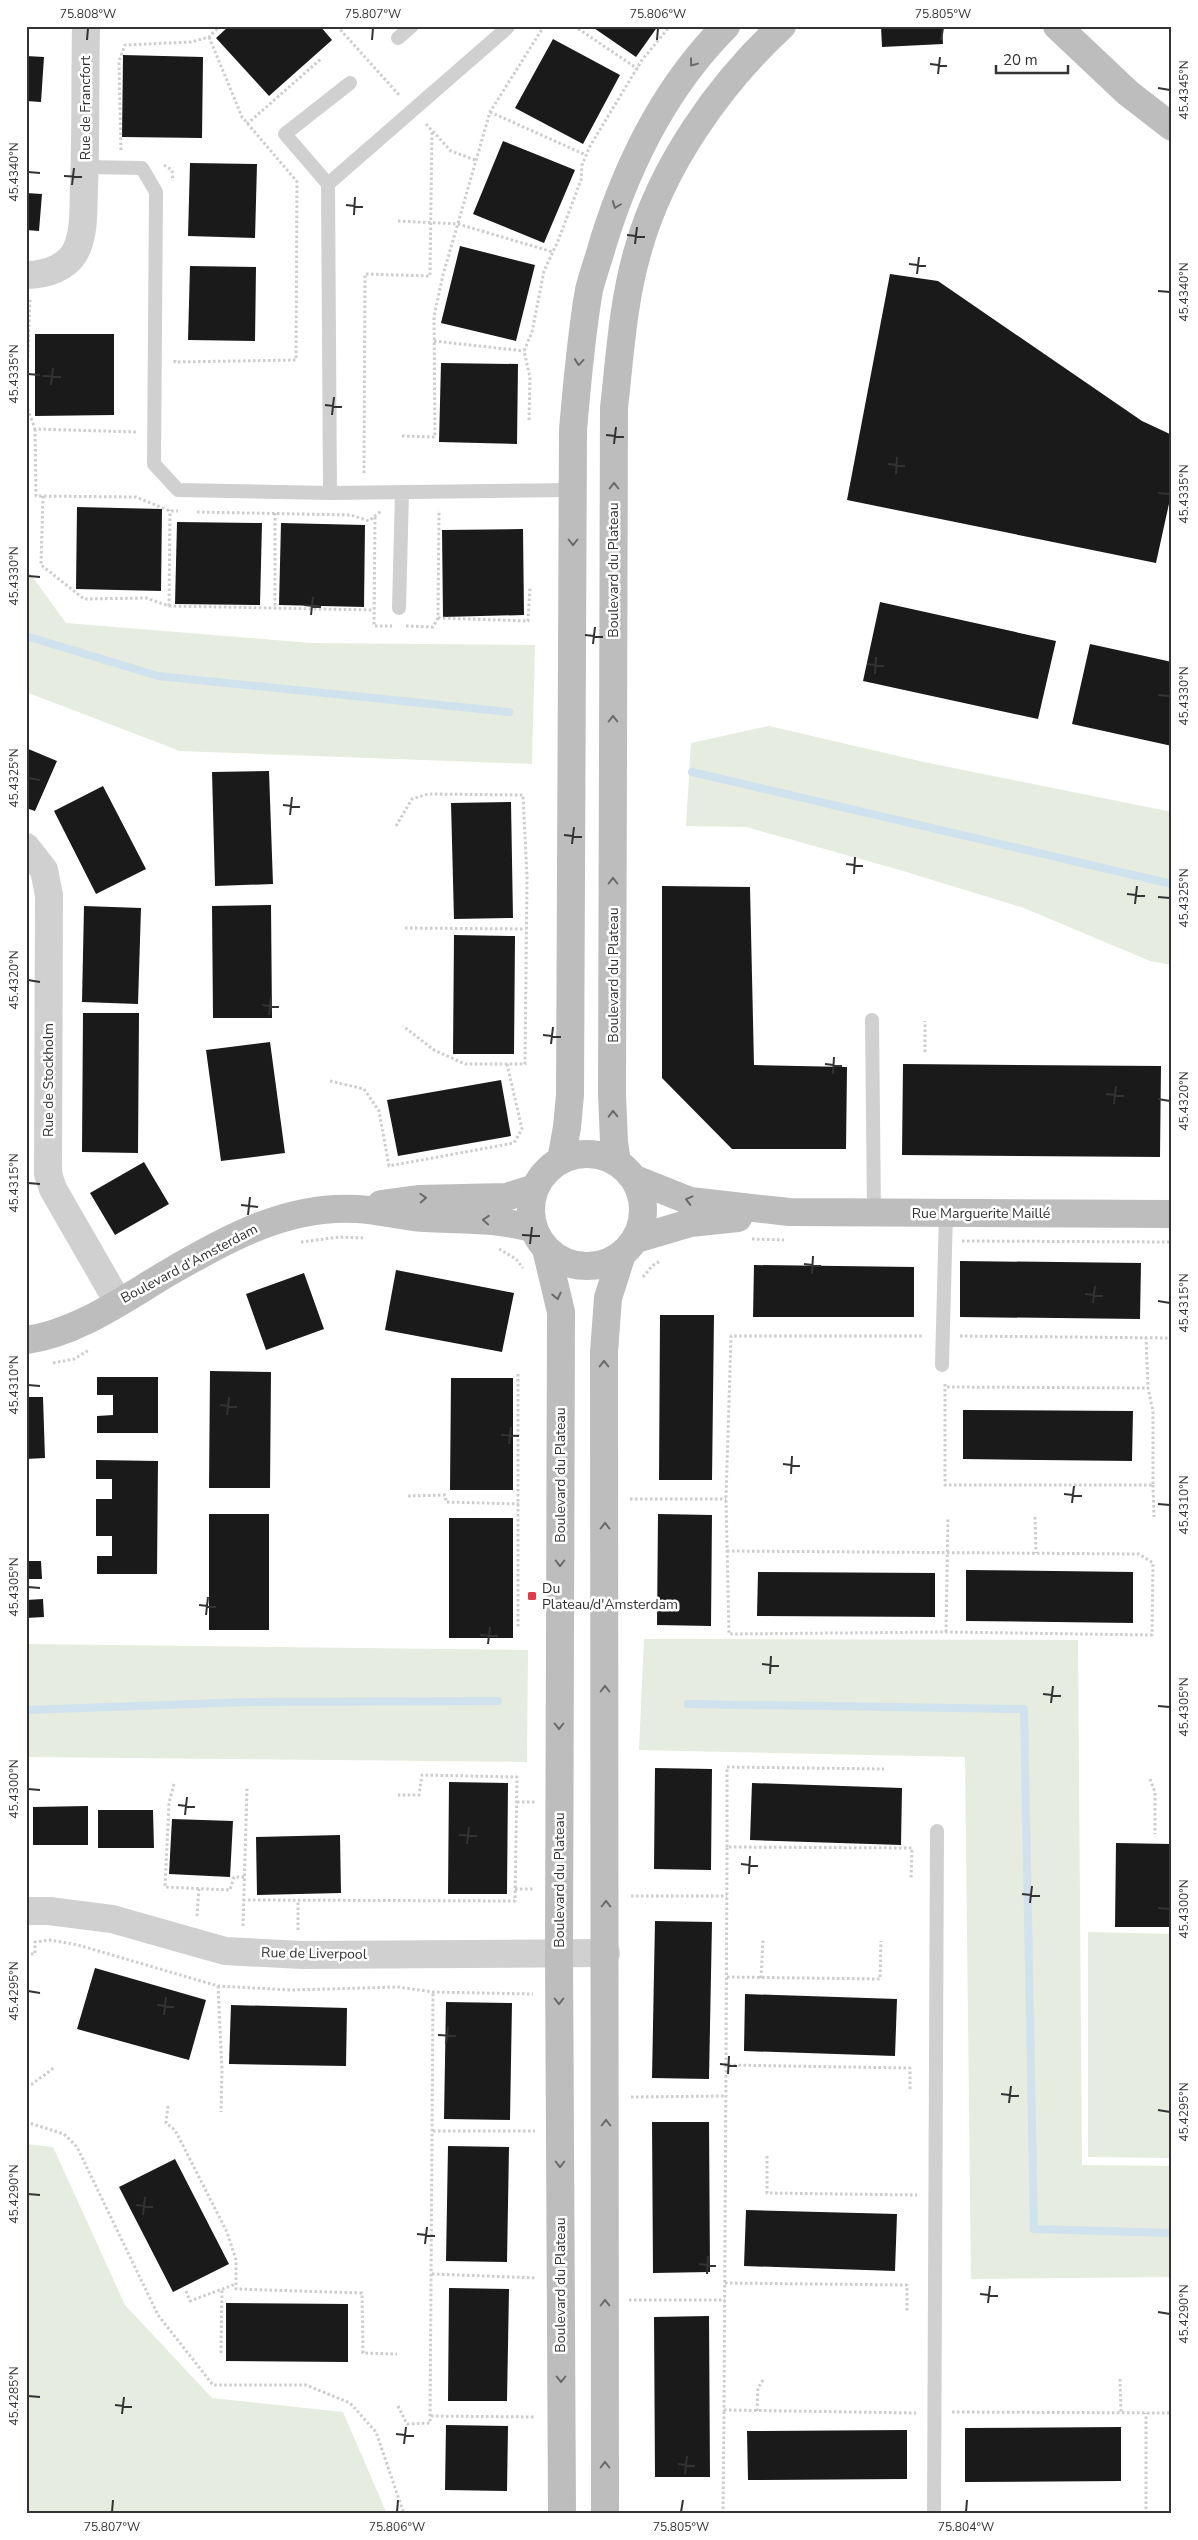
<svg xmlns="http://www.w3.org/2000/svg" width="1198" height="2540" viewBox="0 0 1198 2540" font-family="'Nunito Sans',sans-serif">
<rect width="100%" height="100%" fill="#fff"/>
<path fill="#e6ecdf" d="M 26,568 L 66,623 L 311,643 L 535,645 L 532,764 L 180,751 L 26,692 Z
M 769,726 L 924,762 L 1172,812 L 1172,965 L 1150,961 L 1024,908 L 900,870 L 746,827 L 686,826 L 691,743 Z
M 644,1639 L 1078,1640 L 1082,2165 L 1172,2166 L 1172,2277 L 971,2279 L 965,1757 L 639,1750 Z
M 26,1644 L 528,1650 L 527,1762 L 26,1757 Z
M 1088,1932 L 1172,1934 L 1172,2158 L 1088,2157 Z
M 26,2144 L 53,2147 L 125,2305 L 212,2398 L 343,2412 L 387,2514 L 26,2514 Z"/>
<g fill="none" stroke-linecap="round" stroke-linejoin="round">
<path stroke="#cfe2ee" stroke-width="8" d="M 26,636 L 158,676 L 509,712
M 692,772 L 1172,884
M 688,1704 L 1024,1709 L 1034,2229 L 1172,2233
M 26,1710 L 248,1702 L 498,1701"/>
</g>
<path fill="#1a1a1a" d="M 229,26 L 320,26 L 332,40 L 269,96 L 216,38 Z
M 591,26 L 658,26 L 636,57 Z
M 881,26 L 942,26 L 943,44 L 882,47 Z
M 553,39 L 620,75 L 583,144 L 515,108 Z
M 123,55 L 203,57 L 202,138 L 122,137 Z
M 26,56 L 44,57 L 41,102 L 26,101 Z
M 503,141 L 575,170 L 544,243 L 473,214 Z
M 190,163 L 257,164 L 255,238 L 188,236 Z
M 26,193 L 42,194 L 39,231 L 26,230 Z
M 460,246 L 535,265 L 516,341 L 441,323 Z
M 190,266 L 256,267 L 255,341 L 188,340 Z
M 890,274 L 938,281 L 1142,421 L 1172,435 L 1172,490 L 1156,563 L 847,500 Z
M 35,334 L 114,334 L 114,415 L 35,416 Z
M 441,363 L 518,364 L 517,444 L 439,442 Z
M 77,507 L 162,509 L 161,591 L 76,589 Z
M 177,522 L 262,523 L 260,605 L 175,604 Z
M 281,523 L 365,525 L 364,607 L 279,605 Z
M 523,529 L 524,615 L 443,617 L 442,530 Z
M 880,602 L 1056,641 L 1038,719 L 863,681 Z
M 1090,644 L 1172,662 L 1172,746 L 1072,724 Z
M 26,748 L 57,761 L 35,811 L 26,808 Z
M 269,771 L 273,884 L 215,886 L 212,772 Z
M 103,786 L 146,869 L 96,894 L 54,811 Z
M 511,802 L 513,918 L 454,919 L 451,803 Z
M 662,886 L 750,887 L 754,1065 L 847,1067 L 846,1149 L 732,1149 L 662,1078 Z
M 271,905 L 272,1018 L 213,1018 L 212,906 Z
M 84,906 L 141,908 L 138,1004 L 82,1002 Z
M 454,935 L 515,936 L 514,1054 L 453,1054 Z
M 83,1013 L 139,1013 L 138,1153 L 82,1152 Z
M 270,1042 L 285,1153 L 221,1161 L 206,1050 Z
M 903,1064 L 1161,1066 L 1160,1157 L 902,1155 Z
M 501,1080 L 511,1136 L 398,1156 L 387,1100 Z
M 144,1162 L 169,1204 L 115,1235 L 90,1193 Z
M 960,1261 L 1141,1263 L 1140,1319 L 960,1317 Z
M 754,1265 L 914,1267 L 914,1317 L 753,1317 Z
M 396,1270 L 514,1293 L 502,1352 L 385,1330 Z
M 304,1273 L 324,1329 L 266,1350 L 246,1294 Z
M 660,1315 L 714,1315 L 712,1480 L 659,1480 Z
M 210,1371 L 271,1372 L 270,1488 L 209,1488 Z
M 97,1377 L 158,1377 L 158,1433 L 97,1433 L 97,1416 L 113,1415 L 113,1395 L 97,1395 Z
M 451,1378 L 513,1378 L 513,1490 L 450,1490 Z
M 26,1397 L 43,1397 L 45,1458 L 26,1459 Z
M 963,1410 L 1133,1411 L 1132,1461 L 963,1459 Z
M 96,1460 L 158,1461 L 157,1574 L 97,1574 L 97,1556 L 112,1556 L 112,1536 L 96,1536 L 96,1499 L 112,1499 L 112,1479 L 96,1479 Z
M 209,1514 L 269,1514 L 269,1630 L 209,1630 Z
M 658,1514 L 712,1515 L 711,1626 L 657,1625 Z
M 449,1518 L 513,1518 L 513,1638 L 449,1638 Z
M 26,1561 L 41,1561 L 42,1579 L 26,1579 Z
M 966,1570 L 1133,1572 L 1133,1623 L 966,1621 Z
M 758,1572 L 935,1573 L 935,1617 L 757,1616 Z
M 43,1599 L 44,1617 L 26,1618 L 26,1600 Z
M 655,1768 L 712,1769 L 711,1870 L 654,1869 Z
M 449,1782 L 508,1783 L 507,1894 L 448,1894 Z
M 752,1783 L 902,1788 L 901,1845 L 750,1840 Z
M 88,1806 L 88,1845 L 33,1845 L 33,1807 Z
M 98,1810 L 153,1810 L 154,1848 L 98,1848 Z
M 172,1819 L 233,1821 L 230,1877 L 169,1874 Z
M 340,1835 L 341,1893 L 257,1895 L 256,1837 Z
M 1116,1843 L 1172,1844 L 1172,1927 L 1115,1927 Z
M 655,1921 L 712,1922 L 709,2079 L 652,2078 Z
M 95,1968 L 206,2000 L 189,2060 L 77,2029 Z
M 745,1994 L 897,1999 L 895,2056 L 744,2051 Z
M 446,2002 L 512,2003 L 510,2120 L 444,2119 Z
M 231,2005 L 347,2008 L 346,2066 L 229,2064 Z
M 652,2122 L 709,2122 L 710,2272 L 653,2273 Z
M 448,2146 L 509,2147 L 507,2262 L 446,2261 Z
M 175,2159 L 229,2264 L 173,2292 L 119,2187 Z
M 746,2210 L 897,2214 L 895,2271 L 744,2266 Z
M 449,2288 L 509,2289 L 507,2401 L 448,2401 Z
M 226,2303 L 348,2304 L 348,2362 L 226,2361 Z
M 709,2316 L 710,2477 L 655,2477 L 654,2317 Z
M 446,2425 L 508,2426 L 507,2491 L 445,2490 Z
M 1121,2427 L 1121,2481 L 965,2482 L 965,2428 Z
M 907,2430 L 907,2479 L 748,2480 L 747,2431 Z"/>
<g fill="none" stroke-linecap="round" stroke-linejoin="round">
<path stroke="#cdcdcd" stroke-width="3" stroke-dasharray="2.5 2.5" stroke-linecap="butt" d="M 337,26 L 400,96
M 574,26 L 638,69
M 209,37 L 242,117 L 299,184
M 490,112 L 586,155
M 247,124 L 322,58
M 426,124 L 451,151 L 475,160
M 121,150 L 119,61 L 125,45 L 191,42 L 209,37 L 220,26
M 164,165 L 172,170 L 173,181
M 398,221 L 458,224 L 553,252
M 434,341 L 524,351
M 175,360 L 175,362 L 296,360 L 297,184
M 26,402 L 30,300
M 26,404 L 35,429 L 137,432
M 529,420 L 530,377 L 524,351 L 532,332 L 544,271 L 558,241 L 581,180 L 582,165 L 590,146 L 642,60 L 670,26
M 35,429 L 36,496 L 136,497 L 170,511 L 178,511
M 402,436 L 435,437 L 434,316 L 443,275 L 490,112 L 544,26
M 364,473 L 365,274 L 430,276 L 432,130
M 43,496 L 41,565 L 84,599 L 146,598 L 169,606 L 373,610
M 197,512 L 351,515 L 369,521 L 381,511
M 275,513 L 275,609
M 375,517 L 374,626 L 392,626
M 169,606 L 170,510
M 438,618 L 528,621 L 530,586
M 406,626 L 433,627 L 438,618 L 439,510
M 396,826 L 412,799 L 428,794 L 523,795 L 527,877 L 525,1064 L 465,1064 L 434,1050 L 403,1026
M 405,928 L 526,929
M 925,1052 L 925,1021
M 330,1081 L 364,1089 L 379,1111 L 389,1166 L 514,1143 L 522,1129 L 507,1064
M 752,1239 L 784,1240
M 962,1241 L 1172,1242
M 301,1242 L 340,1237 L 365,1238
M 499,1249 L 516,1259 L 523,1268
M 643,1277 L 652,1266 L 660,1261
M 960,1336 L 1172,1338
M 1146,1337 L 1148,1388
M 53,1363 L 74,1359 L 89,1350
M 518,1374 L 518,1629
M 945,1384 L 945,1485 L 1153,1485 L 1153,1411 L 1148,1388 L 945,1387
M 1153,1485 L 1154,1517
M 408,1496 L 445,1495 L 446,1502 L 519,1504
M 630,1499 L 726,1499
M 1035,1517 L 1036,1553
M 727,1551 L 1139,1554 L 1153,1563 L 1152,1635 L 946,1632 L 729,1634 L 726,1499 L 731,1336 L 924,1336
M 946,1632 L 948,1517
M 1150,1779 L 1155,1792 L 1155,1834
M 174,1784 L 169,1803 L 165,1887 L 230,1890 L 234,1877 L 244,1877
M 517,1802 L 535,1802
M 727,1847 L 727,1767 L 884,1769
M 515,1889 L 535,1889
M 631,1896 L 727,1896
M 243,1900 L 515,1901 L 517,1777 L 422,1775 L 419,1795 L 398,1795
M 197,1916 L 199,1888
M 243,1926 L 247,1788
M 298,1930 L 298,1900
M 26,1954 L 35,1954 L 35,1942 L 50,1940 L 78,1945 L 218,1986 L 291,1990 L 398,1987 L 433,1992 L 533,1994
M 727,1977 L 880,1979 L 881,1941
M 761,1978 L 763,1940
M 218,1986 L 222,2070 L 221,2112
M 726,2065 L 727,1847 L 912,1848 L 911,1880
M 26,2084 L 32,2084 L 55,2067
M 910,2089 L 910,2068 L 726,2065 L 724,2410 L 916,2413
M 631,2097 L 725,2096
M 168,2106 L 166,2123 L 175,2130 L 227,2232 L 236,2260 L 236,2289 L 362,2293 L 363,2353 L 397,2354
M 26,2122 L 64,2134 L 77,2147 L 158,2315 L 213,2385 L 306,2385 L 350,2403 L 376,2432 L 404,2514
M 433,2131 L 535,2131
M 767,2156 L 767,2193 L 917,2195
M 432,2274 L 537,2278
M 725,2283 L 907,2285 L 907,2311
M 186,2291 L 190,2301 L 236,2284
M 629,2300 L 725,2300
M 221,2353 L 222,2289
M 1120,2379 L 1121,2413
M 398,2406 L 407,2424 L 430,2423 L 433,1992
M 757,2411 L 758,2388 L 763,2380
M 952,2412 L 1172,2413
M 431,2416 L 536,2417
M 723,2514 L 724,2410
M 1146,2514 L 1146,2413"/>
<path stroke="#d0d0d0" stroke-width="14" d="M 398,38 L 412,26
M 85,167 L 142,168 L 156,192 L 154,464 L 178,490 L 330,493 L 573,490
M 328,184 L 285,134 L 350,83
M 330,493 L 328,184 L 507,28 L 506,26
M 399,608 L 402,493
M 872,1020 L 874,1212
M 942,1365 L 946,1213
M 934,2514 L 937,1831"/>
<path stroke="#d0d0d0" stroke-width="28" d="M 26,275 C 45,275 69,268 77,248 C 85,229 83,207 84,187 C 86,134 85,80 86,26
M 26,847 L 44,870 L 49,895 L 48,1174 L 53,1189 L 118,1302
M 26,1911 L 49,1911 L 112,1919 L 225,1951 L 302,1955 L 606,1953"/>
<path stroke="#bdbdbd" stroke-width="28" d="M 1057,26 L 1128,93 L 1172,127
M531 1210a56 56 0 1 1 112 0a56 56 0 1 1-112 0Z
M 561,1160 L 567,1127 L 570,1095 L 573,430 C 577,383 581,336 589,290 C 593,274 599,258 603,243 C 628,162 666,86 726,26
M 617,1162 L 614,1142 L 612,1094 L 614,408 C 620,355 623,301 638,250 C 661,167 719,84 782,26
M 635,1179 L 690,1201 L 789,1212 L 1172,1214
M 381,1204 L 418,1199 L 506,1197 L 535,1188
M 636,1239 L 690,1223 L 738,1218
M 546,1249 L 561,1312 L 559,1953 L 562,2514
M 26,1340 C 79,1333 128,1296 173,1270 C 231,1237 288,1205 357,1209 C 380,1210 402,1217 424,1218 C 462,1220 498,1218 534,1229
M 605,2514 L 604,1352 L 608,1298 L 622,1254"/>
</g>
<defs><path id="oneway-chevron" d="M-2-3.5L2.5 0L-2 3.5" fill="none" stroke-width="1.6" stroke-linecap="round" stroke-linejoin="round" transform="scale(1.25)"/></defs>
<g stroke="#6a6a6a">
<use href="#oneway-chevron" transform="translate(693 63) rotate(127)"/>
<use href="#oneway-chevron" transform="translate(616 205) rotate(111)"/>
<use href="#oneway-chevron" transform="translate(579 362) rotate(95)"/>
<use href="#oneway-chevron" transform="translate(614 486) rotate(-90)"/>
<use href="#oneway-chevron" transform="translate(573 542) rotate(90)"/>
<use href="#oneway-chevron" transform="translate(613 719) rotate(-90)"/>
<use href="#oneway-chevron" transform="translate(613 881) rotate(-90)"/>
<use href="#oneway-chevron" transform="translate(613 1114) rotate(-91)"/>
<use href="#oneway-chevron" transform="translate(423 1198) rotate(-3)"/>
<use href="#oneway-chevron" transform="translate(689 1200) rotate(-165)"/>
<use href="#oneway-chevron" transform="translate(486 1220) rotate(-176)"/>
<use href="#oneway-chevron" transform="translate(557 1296) rotate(77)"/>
<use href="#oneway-chevron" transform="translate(604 1364) rotate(-90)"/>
<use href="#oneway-chevron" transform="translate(605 1526) rotate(-90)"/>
<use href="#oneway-chevron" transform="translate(560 1563) rotate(90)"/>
<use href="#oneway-chevron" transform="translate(605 1689) rotate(-90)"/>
<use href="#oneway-chevron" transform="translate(559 1726) rotate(90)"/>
<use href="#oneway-chevron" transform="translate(606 1904) rotate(-90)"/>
<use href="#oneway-chevron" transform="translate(559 2001) rotate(90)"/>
<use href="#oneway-chevron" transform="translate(606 2123) rotate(-90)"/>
<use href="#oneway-chevron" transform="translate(560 2164) rotate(90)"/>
<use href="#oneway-chevron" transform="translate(605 2303) rotate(-90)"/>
<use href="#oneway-chevron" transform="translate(561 2379) rotate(90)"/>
<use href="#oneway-chevron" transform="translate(605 2465) rotate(-90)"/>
</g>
<path fill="none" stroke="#333" stroke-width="2" d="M 87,40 L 88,28M 372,40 L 373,28M 657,40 L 658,28M 941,40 L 943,28M 930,64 L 947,66M 938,74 L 940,57M 1158,88 L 1170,90M 28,172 L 40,173M 64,176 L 82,177M 72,185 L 74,168M 346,205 L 363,207M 354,215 L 355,197M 627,235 L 645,237M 635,244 L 637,227M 909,264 L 926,266M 917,274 L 919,257M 1158,291 L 1170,292M 28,374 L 40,375M 43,376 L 61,377M 51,385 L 53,368M 325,405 L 342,407M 332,415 L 334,397M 606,435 L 624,437M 614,444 L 616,427M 888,464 L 905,466M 896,474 L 897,457M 1158,493 L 1170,494M 28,576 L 40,577M 304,605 L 321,607M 311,615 L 313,597M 585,635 L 603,637M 593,644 L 595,627M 867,664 L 884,666M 875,674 L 876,657M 1158,695 L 1170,696M 28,778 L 40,780M 283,805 L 300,807M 290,815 L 292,797M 564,835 L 582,837M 572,844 L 574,827M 846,864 L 863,866M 854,874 L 855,857M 1127,894 L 1145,896M 1158,897 L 1170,898M 1135,904 L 1137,886M 28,980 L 40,982M 262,1005 L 279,1007M 269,1015 L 271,997M 543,1035 L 561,1037M 551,1044 L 553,1027M 825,1064 L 842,1066M 833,1074 L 834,1057M 1106,1094 L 1124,1096M 1158,1099 L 1170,1101M 1114,1104 L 1116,1086M 28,1183 L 40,1184M 241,1205 L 258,1207M 248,1215 L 250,1197M 522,1235 L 540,1236M 530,1244 L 532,1227M 804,1264 L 821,1266M 812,1274 L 813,1256M 1085,1294 L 1103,1296M 1158,1301 L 1170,1303M 1093,1303 L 1095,1286M 28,1385 L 40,1386M 220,1405 L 237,1407M 227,1415 L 229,1397M 501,1435 L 519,1436M 509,1444 L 511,1427M 783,1464 L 800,1466M 791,1474 L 792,1456M 1064,1494 L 1082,1496M 1072,1503 L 1074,1486M 1158,1504 L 1170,1505M 28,1587 L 40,1588M 199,1605 L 216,1607M 206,1615 L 208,1597M 480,1635 L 498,1636M 488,1644 L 490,1627M 762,1664 L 779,1666M 770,1674 L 771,1656M 1043,1694 L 1061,1696M 1051,1703 L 1053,1686M 1158,1706 L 1170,1707M 28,1789 L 40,1790M 178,1805 L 195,1807M 185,1815 L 187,1797M 459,1835 L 477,1836M 467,1844 L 469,1827M 741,1864 L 758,1866M 749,1874 L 750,1856M 1022,1894 L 1040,1896M 1030,1903 L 1032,1886M 1158,1908 L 1170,1909M 28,1991 L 40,1993M 157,2005 L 174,2007M 164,2015 L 166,1997M 438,2035 L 456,2036M 446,2044 L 448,2027M 720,2064 L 737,2066M 728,2074 L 729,2056M 1001,2094 L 1019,2096M 1009,2103 L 1011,2086M 1158,2110 L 1170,2112M 28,2194 L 40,2195M 136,2205 L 153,2207M 143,2215 L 145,2197M 417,2234 L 435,2236M 425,2244 L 427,2227M 699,2264 L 716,2266M 707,2274 L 708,2256M 980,2294 L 998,2296M 988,2303 L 990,2286M 1158,2312 L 1170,2314M 28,2396 L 40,2397M 115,2405 L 132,2407M 122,2414 L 124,2397M 396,2434 L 414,2436M 404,2444 L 406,2427M 678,2464 L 695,2466M 685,2474 L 687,2456M 112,2512 L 113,2500M 397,2512 L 398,2500M 681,2512 L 683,2500M 966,2512 L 967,2500"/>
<rect fill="#e63946" stroke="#fff" stroke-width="2" x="527" y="1591" width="10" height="10" rx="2.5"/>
<g text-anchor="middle" stroke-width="5" stroke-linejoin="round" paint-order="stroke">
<g font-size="14" fill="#333" stroke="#fff">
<text transform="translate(85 108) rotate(-90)" y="5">Rue de Francfort</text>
<text transform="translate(613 570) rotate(-90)" y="5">Boulevard du Plateau</text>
<text transform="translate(613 975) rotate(-90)" y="5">Boulevard du Plateau</text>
<text transform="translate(48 1080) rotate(-90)" y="5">Rue de Stockholm</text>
<text x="981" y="1218">Rue Marguerite Maillé</text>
<text transform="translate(189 1263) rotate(-28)" y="5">Boulevard d'Amsterdam</text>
<text transform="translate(560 1475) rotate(-90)" y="5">Boulevard du Plateau</text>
<text transform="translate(559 1880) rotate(-90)" y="5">Boulevard du Plateau</text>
<text transform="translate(314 1953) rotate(1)" y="5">Rue de Liverpool</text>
<text transform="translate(560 2285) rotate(-90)" y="5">Boulevard du Plateau</text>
</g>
<g font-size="14" fill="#333" stroke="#fff" text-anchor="start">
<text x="542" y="1593">Du<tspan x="542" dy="16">Plateau/d'Amsterdam</tspan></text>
</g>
</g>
<rect width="1198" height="2540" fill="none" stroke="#ffffff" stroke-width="55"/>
<path d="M996 65v8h72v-8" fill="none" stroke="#333333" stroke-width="2.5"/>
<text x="1003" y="65" font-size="15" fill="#333333" stroke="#ffffff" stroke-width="4" paint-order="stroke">20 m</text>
<rect x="28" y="28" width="1142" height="2484" fill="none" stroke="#333" stroke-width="2"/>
<g font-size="12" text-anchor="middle" fill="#333">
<text x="88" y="18">75.808°W</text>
<text x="373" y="18">75.807°W</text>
<text x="658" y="18">75.806°W</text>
<text x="943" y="18">75.805°W</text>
<text transform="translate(1184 90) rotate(-90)" y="4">45.4345°N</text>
<text transform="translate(14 172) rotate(-90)" y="4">45.4340°N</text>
<text transform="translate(1184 292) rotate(-90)" y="4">45.4340°N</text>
<text transform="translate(14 374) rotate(-90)" y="4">45.4335°N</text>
<text transform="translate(1184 494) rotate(-90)" y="4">45.4335°N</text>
<text transform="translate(14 576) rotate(-90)" y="4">45.4330°N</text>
<text transform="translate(1184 696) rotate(-90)" y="4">45.4330°N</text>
<text transform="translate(14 778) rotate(-90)" y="4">45.4325°N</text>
<text transform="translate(1184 898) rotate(-90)" y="4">45.4325°N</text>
<text transform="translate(14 980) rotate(-90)" y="4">45.4320°N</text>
<text transform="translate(1184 1101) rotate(-90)" y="4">45.4320°N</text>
<text transform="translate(14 1183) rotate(-90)" y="4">45.4315°N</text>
<text transform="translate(1184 1303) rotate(-90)" y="4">45.4315°N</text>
<text transform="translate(14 1385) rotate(-90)" y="4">45.4310°N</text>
<text transform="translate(1184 1505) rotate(-90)" y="4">45.4310°N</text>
<text transform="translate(14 1587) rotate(-90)" y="4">45.4305°N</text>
<text transform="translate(1184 1707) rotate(-90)" y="4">45.4305°N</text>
<text transform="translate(14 1789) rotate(-90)" y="4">45.4300°N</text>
<text transform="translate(1184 1909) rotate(-90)" y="4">45.4300°N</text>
<text transform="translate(14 1991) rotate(-90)" y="4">45.4295°N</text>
<text transform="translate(1184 2112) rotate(-90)" y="4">45.4295°N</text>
<text transform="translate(14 2194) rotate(-90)" y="4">45.4290°N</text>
<text transform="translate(1184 2314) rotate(-90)" y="4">45.4290°N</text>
<text transform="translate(14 2396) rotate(-90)" y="4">45.4285°N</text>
<text x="112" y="2531">75.807°W</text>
<text x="397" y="2531">75.806°W</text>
<text x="681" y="2531">75.805°W</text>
<text x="966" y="2531">75.804°W</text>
</g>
</svg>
